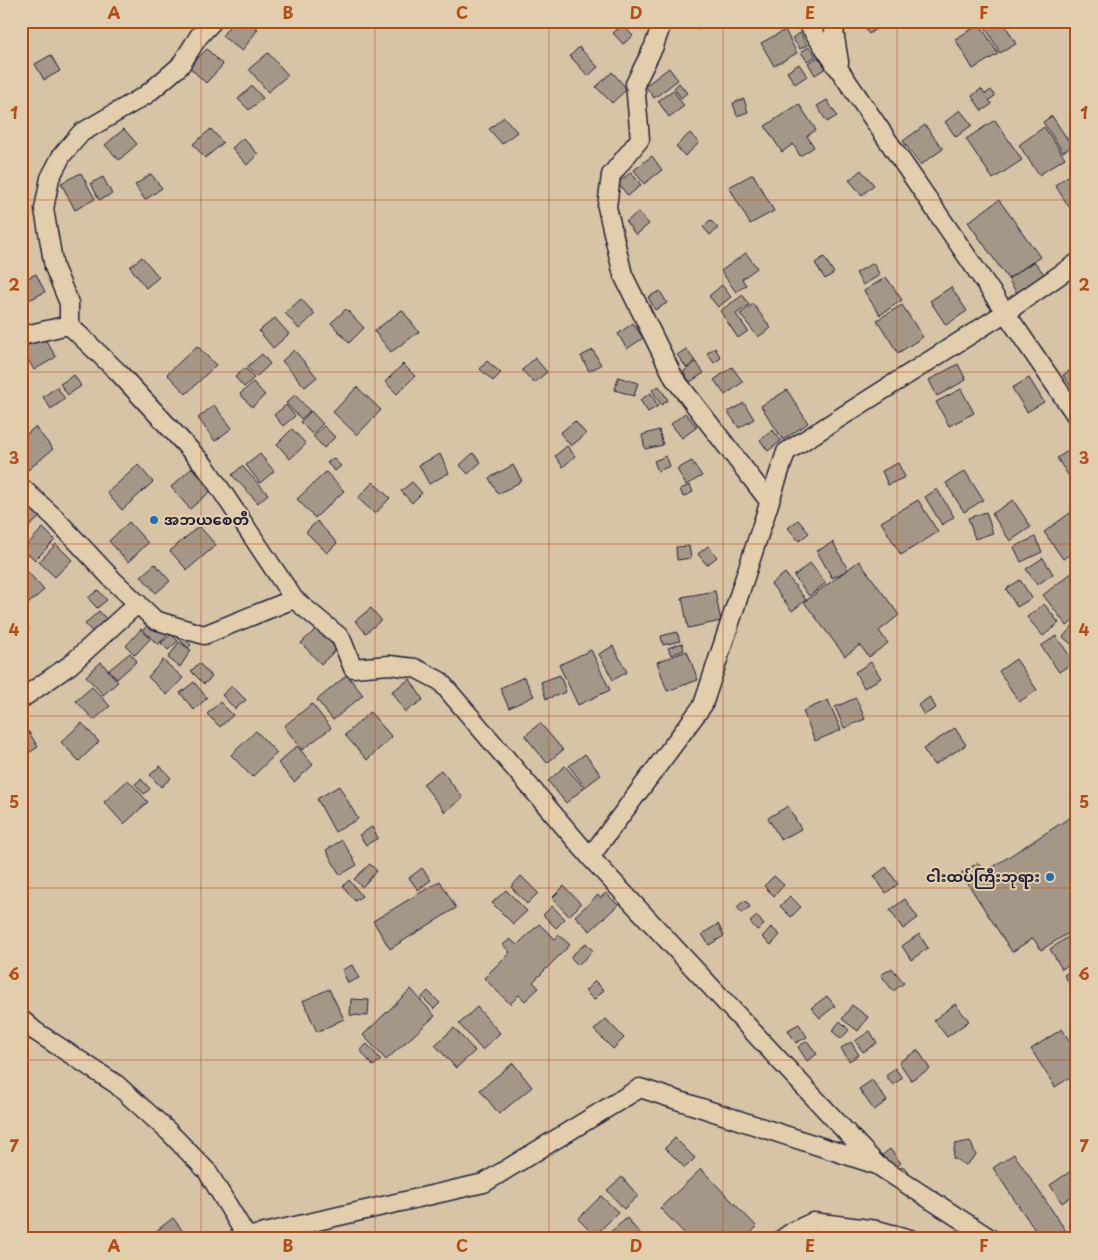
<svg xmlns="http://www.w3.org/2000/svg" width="1098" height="1260" viewBox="0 0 1098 1260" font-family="'Playpen Sans','Noto Sans Myanmar',sans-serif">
<rect width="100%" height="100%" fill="#d7c4a6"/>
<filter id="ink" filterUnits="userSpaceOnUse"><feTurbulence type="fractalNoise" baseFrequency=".02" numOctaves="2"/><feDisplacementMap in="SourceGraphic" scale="10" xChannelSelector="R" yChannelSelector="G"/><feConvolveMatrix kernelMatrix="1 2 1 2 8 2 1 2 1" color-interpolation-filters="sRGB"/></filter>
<g filter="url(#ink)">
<path fill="#a59788" stroke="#22223b" d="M 233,21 L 247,21 L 258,29 L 242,51 L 222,36 Z
M 693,21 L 710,21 L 710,22 L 698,30 Z
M 860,21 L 886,21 L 869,34 Z
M 982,21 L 1003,21 L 1016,44 L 1000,53 Z
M 980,24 L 998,54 L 973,69 L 955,39 Z
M 623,25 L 633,36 L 623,44 L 613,33 Z
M 785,30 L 797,53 L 774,66 L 761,43 Z
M 800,33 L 807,45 L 800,49 L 792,38 Z
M 579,47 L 598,67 L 588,76 L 570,56 Z
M 809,47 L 816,56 L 807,61 L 801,52 Z
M 207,49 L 223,65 L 206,83 L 189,67 Z
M 268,53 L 288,75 L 268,92 L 249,69 Z
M 51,55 L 60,71 L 44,80 L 35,64 Z
M 818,57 L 826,68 L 815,75 L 808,63 Z
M 799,64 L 807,76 L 795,84 L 787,72 Z
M 669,68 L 678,80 L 654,98 L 645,86 Z
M 612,72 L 627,89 L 612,103 L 596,87 Z
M 679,83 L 687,93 L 681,98 L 674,88 Z
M 252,86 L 263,98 L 249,110 L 238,99 Z
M 981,89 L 985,94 L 991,90 L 995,96 L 989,100 L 992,104 L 982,111 L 972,96 Z
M 673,90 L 684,106 L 669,117 L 658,101 Z
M 744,99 L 748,112 L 737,116 L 733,103 Z
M 827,100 L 837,116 L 827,122 L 817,106 Z
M 799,104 L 816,130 L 807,136 L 814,147 L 800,156 L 793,144 L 782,152 L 765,126 Z
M 960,110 L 972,125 L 956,137 L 945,122 Z
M 1052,116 L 1072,146 L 1063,152 L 1043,122 Z
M 504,117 L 517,132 L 502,144 L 489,129 Z
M 995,120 L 1022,160 L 993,179 L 966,139 Z
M 925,125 L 943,149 L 920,165 L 903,141 Z
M 1044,127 L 1065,158 L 1039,175 L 1019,145 Z
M 124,129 L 137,144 L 119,160 L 105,145 Z
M 211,129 L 223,143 L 205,158 L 193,144 Z
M 690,133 L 699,143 L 685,156 L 676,146 Z
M 243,138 L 258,154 L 247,165 L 232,148 Z
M 652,156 L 662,170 L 644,184 L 634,170 Z
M 861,170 L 874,185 L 862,195 L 849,180 Z
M 631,172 L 641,185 L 628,196 L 618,183 Z
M 1074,172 L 1077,176 L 1077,202 L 1069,207 L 1055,185 Z
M 81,173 L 95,199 L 75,210 L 61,183 Z
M 151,174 L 162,188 L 145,200 L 135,185 Z
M 753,174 L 774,211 L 750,224 L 729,187 Z
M 103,177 L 112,194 L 99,200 L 91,183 Z
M 999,200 L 1040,257 L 1008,279 L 968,222 Z
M 638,212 L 649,224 L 636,235 L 626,222 Z
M 710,220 L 718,228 L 710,235 L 703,227 Z
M 746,253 L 757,268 L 742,279 L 746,285 L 736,292 L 721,271 Z
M 142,257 L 159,277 L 146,288 L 130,267 Z
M 824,257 L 834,273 L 825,279 L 815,263 Z
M 1034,261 L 1044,274 L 1017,293 L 1008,279 Z
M 873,263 L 880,275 L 863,285 L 856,273 Z
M 36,274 L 45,292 L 21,304 L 21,281 Z
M 886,277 L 902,300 L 880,315 L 864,291 Z
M 722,285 L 731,297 L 718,307 L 709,296 Z
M 951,287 L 967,311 L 946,325 L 930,301 Z
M 660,291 L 667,303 L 655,310 L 648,297 Z
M 743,295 L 749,305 L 736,314 L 748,331 L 738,338 L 720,311 Z
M 301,299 L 315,314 L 299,329 L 285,313 Z
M 753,304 L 771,328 L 758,337 L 740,314 Z
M 902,305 L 923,337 L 898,353 L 877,320 Z
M 346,309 L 364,328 L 349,343 L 331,323 Z
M 402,310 L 419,332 L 391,352 L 374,331 Z
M 275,318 L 289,334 L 273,348 L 259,331 Z
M 633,323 L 643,338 L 627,349 L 618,334 Z
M 43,336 L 56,357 L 34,370 L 22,349 Z
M 197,346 L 216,365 L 186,394 L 167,374 Z
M 715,348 L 721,358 L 714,363 L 707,353 Z
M 686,349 L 695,361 L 687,368 L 677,355 Z
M 294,350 L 317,377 L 305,387 L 282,361 Z
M 593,350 L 601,365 L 589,371 L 581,356 Z
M 262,354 L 270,364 L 256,377 L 247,367 Z
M 535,358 L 547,372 L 534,383 L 522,370 Z
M 487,361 L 501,373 L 493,381 L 480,369 Z
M 696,362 L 704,373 L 690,382 L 683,372 Z
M 403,364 L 415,376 L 397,394 L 385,382 Z
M 958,364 L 966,380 L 937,396 L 929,380 Z
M 1077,366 L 1077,394 L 1076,394 L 1063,375 Z
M 732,367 L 743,382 L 725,395 L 714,380 Z
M 245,368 L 254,378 L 244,387 L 235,377 Z
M 74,375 L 81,386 L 68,395 L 60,384 Z
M 618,377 L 638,383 L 634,396 L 615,390 Z
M 1029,378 L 1044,402 L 1027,412 L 1012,388 Z
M 253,382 L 265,395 L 252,407 L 240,394 Z
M 659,386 L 668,400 L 661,405 L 652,390 Z
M 57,387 L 65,399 L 51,409 L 43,397 Z
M 357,387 L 381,410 L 357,435 L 333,412 Z
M 961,389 L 974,413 L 949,426 L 936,402 Z
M 787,390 L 808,423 L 783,440 L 761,406 Z
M 651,393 L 658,406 L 648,412 L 640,400 Z
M 295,395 L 310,411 L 301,419 L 286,403 Z
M 744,403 L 754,419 L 739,428 L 728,412 Z
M 214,405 L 232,428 L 215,441 L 198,418 Z
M 286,405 L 295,416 L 283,426 L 274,415 Z
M 311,411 L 323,424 L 312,434 L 300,422 Z
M 685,413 L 697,427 L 682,438 L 671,424 Z
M 575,421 L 586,434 L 571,446 L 560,433 Z
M 324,426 L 335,437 L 324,448 L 313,436 Z
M 35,427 L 53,449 L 28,470 L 21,462 L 21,439 Z
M 292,429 L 306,444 L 290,459 L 277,444 Z
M 659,430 L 663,445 L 645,449 L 642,435 Z
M 773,430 L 781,441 L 768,451 L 760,440 Z
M 1077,445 L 1077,473 L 1070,478 L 1057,458 Z
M 567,446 L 575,456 L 563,467 L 555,456 Z
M 473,453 L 481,462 L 468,474 L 460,465 Z
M 260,454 L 274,471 L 260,483 L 246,465 Z
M 440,454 L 449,473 L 429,484 L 419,465 Z
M 666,456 L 670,466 L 658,471 L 654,461 Z
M 333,458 L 341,466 L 335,471 L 327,463 Z
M 692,461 L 702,476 L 686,485 L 677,469 Z
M 898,463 L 905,477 L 888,485 L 882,471 Z
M 138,465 L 153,482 L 122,510 L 107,493 Z
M 513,465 L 522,481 L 498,494 L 489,478 Z
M 242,466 L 268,494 L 258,503 L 232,475 Z
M 192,468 L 212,490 L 190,509 L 171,487 Z
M 965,471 L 983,500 L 964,512 L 946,483 Z
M 326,472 L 344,491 L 315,518 L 297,499 Z
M 373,482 L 390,498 L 375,514 L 358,498 Z
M 412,482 L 422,493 L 412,503 L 401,491 Z
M 690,485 L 693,492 L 683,497 L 680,489 Z
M 937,489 L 954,517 L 942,525 L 925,497 Z
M 23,498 L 40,517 L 21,533 L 21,500 Z
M 918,500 L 938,532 L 901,555 L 881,522 Z
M 1013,500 L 1031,527 L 1010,541 L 992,514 Z
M 986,512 L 993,533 L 975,539 L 968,518 Z
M 1070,513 L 1077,523 L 1077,549 L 1063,559 L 1044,532 Z
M 798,520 L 809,533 L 799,541 L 788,528 Z
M 317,521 L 337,543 L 327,553 L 306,532 Z
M 129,522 L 148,543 L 128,562 L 109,541 Z
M 199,526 L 216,545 L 187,570 L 170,551 Z
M 43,528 L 55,540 L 35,560 L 23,549 Z
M 1035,537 L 1042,552 L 1021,562 L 1014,547 Z
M 833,542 L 848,570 L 832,578 L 817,551 Z
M 56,544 L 72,560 L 55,577 L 39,562 Z
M 689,546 L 691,558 L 677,560 L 676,547 Z
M 708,546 L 717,557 L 707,565 L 698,554 Z
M 1043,558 L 1053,574 L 1037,585 L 1026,569 Z
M 859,561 L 899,615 L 879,631 L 888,643 L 869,657 L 860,645 L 845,656 L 804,602 Z
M 810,563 L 826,583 L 809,596 L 794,576 Z
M 155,564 L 170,581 L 156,593 L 141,576 Z
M 28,572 L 44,590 L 21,610 L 21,579 Z
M 1073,572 L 1077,577 L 1077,618 L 1067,626 L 1043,595 Z
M 785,573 L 806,600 L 792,611 L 771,584 Z
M 1020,580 L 1032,598 L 1017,607 L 1006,589 Z
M 98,590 L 107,600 L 97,608 L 88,598 Z
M 715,591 L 721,621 L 688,628 L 682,597 Z
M 1044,604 L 1059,623 L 1043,636 L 1027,617 Z
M 371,608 L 381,620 L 366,633 L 355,621 Z
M 99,611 L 110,623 L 96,636 L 85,624 Z
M 21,620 L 29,628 L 21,636 Z
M 152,620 L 167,635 L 158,645 L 143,630 Z
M 1076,622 L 1077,623 L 1077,649 L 1063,637 Z
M 317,628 L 337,649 L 321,664 L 301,643 Z
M 141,629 L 150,639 L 135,655 L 126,646 Z
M 677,632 L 680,641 L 663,645 L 661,636 Z
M 171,634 L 178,641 L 168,650 L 161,643 Z
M 183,636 L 191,645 L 188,648 L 179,639 Z
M 1056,636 L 1074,662 L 1059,672 L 1041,646 Z
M 179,642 L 191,650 L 180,667 L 168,658 Z
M 682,643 L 684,650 L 671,655 L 668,648 Z
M 613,646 L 627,672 L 613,680 L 599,654 Z
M 591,650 L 610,690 L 578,705 L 559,665 Z
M 687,651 L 698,680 L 667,691 L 657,662 Z
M 130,653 L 137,661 L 117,679 L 109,670 Z
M 1016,659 L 1037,690 L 1019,702 L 999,671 Z
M 163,660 L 183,678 L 167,695 L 148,677 Z
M 101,662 L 118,682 L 103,695 L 86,676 Z
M 871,662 L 881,678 L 864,688 L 855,672 Z
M 199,663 L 212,677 L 204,684 L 191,671 Z
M 347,675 L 363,695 L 333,720 L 317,700 Z
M 560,675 L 566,692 L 546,699 L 541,682 Z
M 524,677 L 534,696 L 509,708 L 500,688 Z
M 410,679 L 423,700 L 405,712 L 392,691 Z
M 194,682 L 207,698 L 194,710 L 180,693 Z
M 232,686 L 246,700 L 235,709 L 222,695 Z
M 92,687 L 110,706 L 94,720 L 76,701 Z
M 930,697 L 936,708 L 924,715 L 918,705 Z
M 856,698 L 865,719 L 844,728 L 835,707 Z
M 828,700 L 841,730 L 815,741 L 803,711 Z
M 220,702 L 233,715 L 220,727 L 207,714 Z
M 312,704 L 331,728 L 302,750 L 284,726 Z
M 370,712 L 392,737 L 367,760 L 345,735 Z
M 82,723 L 99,742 L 79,761 L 61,742 Z
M 540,723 L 563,750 L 547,763 L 525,736 Z
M 955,728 L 966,745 L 934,765 L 923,749 Z
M 28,731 L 38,747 L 25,755 L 21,750 L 21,735 Z
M 256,731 L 277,753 L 252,777 L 231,755 Z
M 297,746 L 313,765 L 294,782 L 278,763 Z
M 21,753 L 30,763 L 21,770 Z
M 585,754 L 601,775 L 585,787 L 569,766 Z
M 160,766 L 171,778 L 161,787 L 150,775 Z
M 565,766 L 584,788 L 566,803 L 548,781 Z
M 441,770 L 463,798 L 445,812 L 423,784 Z
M 141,779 L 150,789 L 144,794 L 135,784 Z
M 128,780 L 148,802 L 124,824 L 104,802 Z
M 339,786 L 358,819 L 335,832 L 317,799 Z
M 788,806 L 801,829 L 781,840 L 768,818 Z
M 1077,813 L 1077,943 L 1070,932 L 1041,950 L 1033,938 L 1012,952 L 961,873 L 978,863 L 985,872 Z
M 372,827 L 378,838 L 366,845 L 359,835 Z
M 342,840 L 357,865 L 340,875 L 326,850 Z
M 370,864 L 377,871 L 362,887 L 354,879 Z
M 886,867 L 898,884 L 886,893 L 874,876 Z
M 422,868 L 431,880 L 418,890 L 409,878 Z
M 521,876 L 538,893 L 527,904 L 511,887 Z
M 774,876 L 784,885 L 774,896 L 764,886 Z
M 349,880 L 362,896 L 355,901 L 343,886 Z
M 440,881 L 456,908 L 390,949 L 373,921 Z
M 564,886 L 581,904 L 569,916 L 552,898 Z
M 506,890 L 527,911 L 513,924 L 492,903 Z
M 606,893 L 618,905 L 590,931 L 575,916 L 598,895 L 600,898 Z
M 790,896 L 801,907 L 791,917 L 780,906 Z
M 905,899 L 918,918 L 903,929 L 890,910 Z
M 745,900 L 750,907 L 742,913 L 737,907 Z
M 552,906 L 565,919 L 556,928 L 543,915 Z
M 757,916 L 764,925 L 757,930 L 750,922 Z
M 539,924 L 555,939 L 559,935 L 570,945 L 533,982 L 539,988 L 525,1001 L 519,995 L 510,1004 L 484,978 L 510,952 L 503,945 L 510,939 L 517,945 Z
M 718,924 L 724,936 L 709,945 L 702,934 Z
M 771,927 L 780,935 L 771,945 L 762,937 Z
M 919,934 L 928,948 L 911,960 L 902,946 Z
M 1068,937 L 1077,950 L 1077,959 L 1062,969 L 1050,949 Z
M 586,943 L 593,951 L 578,965 L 570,957 Z
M 352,965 L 359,978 L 348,983 L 342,970 Z
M 1077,967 L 1077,986 L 1073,989 L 1064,975 Z
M 892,968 L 904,983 L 893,991 L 881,975 Z
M 595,981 L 604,990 L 594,1000 L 585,991 Z
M 329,989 L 344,1019 L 317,1032 L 303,1001 Z
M 411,989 L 435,1016 L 386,1060 L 363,1035 Z
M 428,991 L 440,1003 L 434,1009 L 422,997 Z
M 827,996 L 835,1006 L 820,1018 L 811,1008 Z
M 351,999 L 369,1000 L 368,1016 L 350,1015 Z
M 955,1004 L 969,1021 L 947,1037 L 934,1020 Z
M 852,1005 L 868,1017 L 858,1031 L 842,1019 Z
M 477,1007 L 500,1033 L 482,1050 L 459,1024 Z
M 606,1019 L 624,1038 L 613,1049 L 594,1030 Z
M 840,1021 L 849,1030 L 841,1039 L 832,1031 Z
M 799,1024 L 807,1037 L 796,1043 L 788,1030 Z
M 454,1028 L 475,1051 L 456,1068 L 435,1045 Z
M 1062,1029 L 1077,1053 L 1077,1073 L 1055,1087 L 1031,1049 Z
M 1077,1029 L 1077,1041 L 1071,1033 Z
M 870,1031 L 877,1043 L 863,1052 L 855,1041 Z
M 807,1041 L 817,1054 L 807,1061 L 798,1047 Z
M 851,1042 L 859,1055 L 849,1061 L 841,1048 Z
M 367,1044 L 381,1060 L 373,1066 L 360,1050 Z
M 918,1050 L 930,1069 L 911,1080 L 899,1062 Z
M 513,1063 L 532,1087 L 499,1114 L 480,1090 Z
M 895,1068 L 902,1078 L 893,1085 L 886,1076 Z
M 872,1080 L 887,1101 L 874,1110 L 859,1089 Z
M 675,1138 L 695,1158 L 685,1168 L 665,1148 Z
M 970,1141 L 976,1155 L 966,1165 L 953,1158 L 955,1144 Z
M 890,1149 L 901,1163 L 892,1170 L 881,1156 Z
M 1014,1154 L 1066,1231 L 1054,1239 L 1041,1239 L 993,1168 Z
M 903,1166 L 909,1173 L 902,1178 L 897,1171 Z
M 701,1169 L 757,1227 L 746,1237 L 747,1239 L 690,1239 L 660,1208 Z
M 1071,1171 L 1077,1178 L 1077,1192 L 1062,1203 L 1050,1185 Z
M 622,1177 L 638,1196 L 624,1209 L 607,1190 Z
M 601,1196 L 618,1212 L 595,1236 L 578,1219 Z
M 173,1218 L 189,1239 L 162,1239 L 156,1231 Z
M 627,1218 L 644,1239 L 602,1239 Z"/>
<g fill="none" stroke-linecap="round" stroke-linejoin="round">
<defs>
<path id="street" d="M 806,21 L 1077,417
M 661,26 L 654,46 L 635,84 L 640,139 L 611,175 L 607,207 L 623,275 L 674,378 L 769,501
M 835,65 L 839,62 L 834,31 L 838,21
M 69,325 L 118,372 L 205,466 L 294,599 L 341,638 L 353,668 L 389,665 L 415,668 L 440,681 L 590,857 L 877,1165 L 991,1239
M 21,336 L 69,325 L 69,303 L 54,267 L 44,209 L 50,178 L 62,155 L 81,133 L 146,95 L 180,66 L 199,36 L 213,21
M 21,487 L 54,517 L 113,580 L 155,620 L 204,635 L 294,599
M 21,699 L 70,665 L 138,603
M 590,857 L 703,705 L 786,452 L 1006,312 L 1077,263
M 21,1019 L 35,1031 L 116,1084 L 168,1131 L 207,1171 L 247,1237 L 484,1183 L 640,1088 L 874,1164
M 782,1239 L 792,1232 L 813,1222 L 877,1230 L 910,1239"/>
</defs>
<use href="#street" stroke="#22223b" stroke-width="21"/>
<use href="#street" stroke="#e2cead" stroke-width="18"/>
</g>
</g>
<path fill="none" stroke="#b64b18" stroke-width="1" stroke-opacity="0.55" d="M 201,21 L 201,1239M 375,21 L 375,1239M 549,21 L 549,1239M 723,21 L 723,1239M 897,21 L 897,1239M 21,200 L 1077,200M 21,372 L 1077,372M 21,544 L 1077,544M 21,716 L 1077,716M 21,888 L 1077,888M 21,1060 L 1077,1060"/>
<g fill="#1f6fb2" stroke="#e2cead" stroke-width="2">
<circle cx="154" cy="520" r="5"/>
<circle cx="1050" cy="877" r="5"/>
</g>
<g text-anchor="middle" stroke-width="4" stroke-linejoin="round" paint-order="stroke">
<g font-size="15" font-weight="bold" fill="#22223b" stroke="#e2cead" text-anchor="start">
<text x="164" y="525">အဘယစေတီ</text>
<text x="1040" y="882" text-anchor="end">ငါးထပ်ကြီးဘုရား</text>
</g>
</g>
<rect width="1098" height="1260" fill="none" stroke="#e2cead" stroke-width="55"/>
<rect x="28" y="28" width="1042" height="1204" fill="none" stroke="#b64b18" stroke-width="2"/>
<g font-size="16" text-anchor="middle" font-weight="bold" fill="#b64b18">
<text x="114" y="19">A</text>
<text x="288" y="19">B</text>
<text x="462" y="19">C</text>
<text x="636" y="19">D</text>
<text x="810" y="19">E</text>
<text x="984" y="19">F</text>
<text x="14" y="119">1</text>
<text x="1084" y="119">1</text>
<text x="14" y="291">2</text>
<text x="1084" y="291">2</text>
<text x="14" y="464">3</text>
<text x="1084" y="464">3</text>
<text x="14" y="636">4</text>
<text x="1084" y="636">4</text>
<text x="14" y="808">5</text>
<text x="1084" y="808">5</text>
<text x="14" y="980">6</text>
<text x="1084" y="980">6</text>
<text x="14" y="1152">7</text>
<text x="1084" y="1152">7</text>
<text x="114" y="1252">A</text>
<text x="288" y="1252">B</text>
<text x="462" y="1252">C</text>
<text x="636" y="1252">D</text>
<text x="810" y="1252">E</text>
<text x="984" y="1252">F</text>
</g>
</svg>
